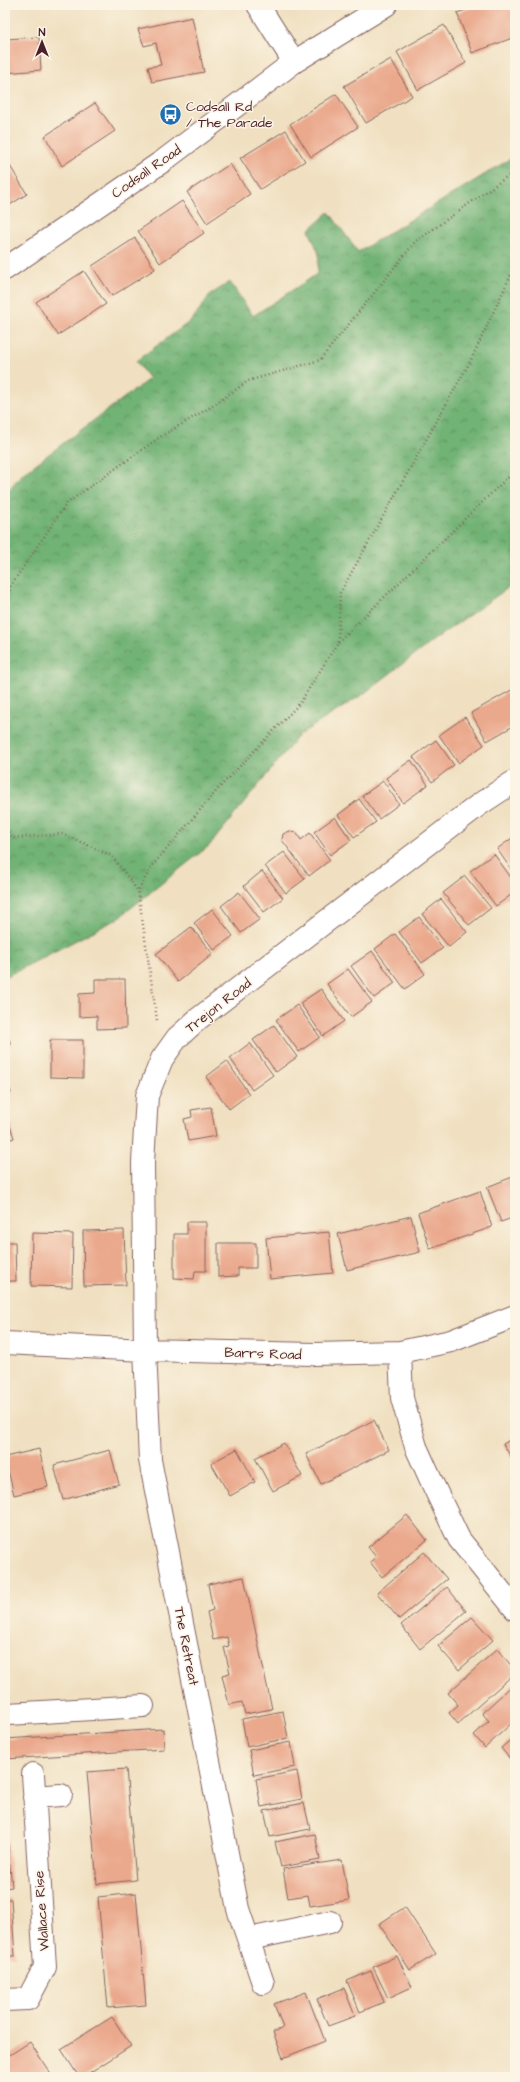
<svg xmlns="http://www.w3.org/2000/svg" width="520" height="2082" viewBox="0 0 520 2082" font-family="'Architects Daughter',sans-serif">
<defs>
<pattern id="forest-crowns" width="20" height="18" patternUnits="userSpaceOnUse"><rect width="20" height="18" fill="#71b274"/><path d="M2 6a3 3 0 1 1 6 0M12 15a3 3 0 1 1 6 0" fill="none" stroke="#5f905f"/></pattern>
</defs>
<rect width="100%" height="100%" fill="#fcf5e5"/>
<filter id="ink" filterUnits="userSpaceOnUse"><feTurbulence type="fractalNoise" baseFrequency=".025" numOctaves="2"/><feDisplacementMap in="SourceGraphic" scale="8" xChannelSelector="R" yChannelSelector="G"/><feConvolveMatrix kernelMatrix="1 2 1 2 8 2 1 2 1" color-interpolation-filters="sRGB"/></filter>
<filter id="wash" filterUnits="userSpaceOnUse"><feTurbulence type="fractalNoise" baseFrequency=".012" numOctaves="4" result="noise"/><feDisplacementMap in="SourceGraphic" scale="16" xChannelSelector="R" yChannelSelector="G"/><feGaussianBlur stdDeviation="0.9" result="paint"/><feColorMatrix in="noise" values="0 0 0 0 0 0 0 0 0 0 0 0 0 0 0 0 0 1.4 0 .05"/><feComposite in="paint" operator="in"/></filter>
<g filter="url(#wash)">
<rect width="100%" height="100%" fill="#f0e0c1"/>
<path fill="url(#forest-crowns)" stroke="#5e6850" d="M 515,156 L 515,583 L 435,639 L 362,695 L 299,735 L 210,845 L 117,919 L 5,977 L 5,494 L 21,475 L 149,379 L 136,361 L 192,320 L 210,295 L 230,282 L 253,316 L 317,274 L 319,254 L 309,230 L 329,212 L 358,252 Z"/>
<g id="blocks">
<path fill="#eaa88c" d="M 479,5 L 515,5 L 515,37 L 472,53 L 457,13 Z
M 192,17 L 204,72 L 152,82 L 148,67 L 161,65 L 156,43 L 144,46 L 138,29 Z
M 444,25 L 466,63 L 418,90 L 397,52 Z
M 39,37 L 41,70 L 5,73 L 5,39 Z
M 391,59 L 412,96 L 366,123 L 344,86 Z
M 336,94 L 358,127 L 311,157 L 290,124 Z
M 95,103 L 115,131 L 62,166 L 45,136 Z
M 286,130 L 305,161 L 260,189 L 240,158 Z
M 7,161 L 27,194 L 5,208 L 5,162 Z
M 230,164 L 250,194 L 207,223 L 187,192 Z
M 182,201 L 204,233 L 160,263 L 138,231 Z
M 135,238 L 155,269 L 112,296 L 92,266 Z
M 84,271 L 106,304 L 58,335 L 36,302 Z
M 515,688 L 515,725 L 487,741 L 471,713 Z
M 465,717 L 484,745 L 458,763 L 439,735 Z
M 436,740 L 454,765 L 432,782 L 413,757 Z
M 411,760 L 428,785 L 403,803 L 386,778 Z
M 383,781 L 399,804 L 379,819 L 362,796 Z
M 359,799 L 376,822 L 354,837 L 338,815 Z
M 335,817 L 351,840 L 330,855 L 314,832 Z
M 290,831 L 296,832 L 301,840 L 310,833 L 330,860 L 309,876 L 282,840 L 283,834 Z
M 515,836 L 515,875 L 497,849 Z
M 284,852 L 305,879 L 286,893 L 265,866 Z
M 494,854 L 515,883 L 515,892 L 496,906 L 470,871 Z
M 262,871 L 283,898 L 264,912 L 244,886 Z
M 465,876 L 491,908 L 469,925 L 443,893 Z
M 239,892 L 260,919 L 241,933 L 221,906 Z
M 441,899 L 467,932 L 449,947 L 422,914 Z
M 212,909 L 233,936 L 214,950 L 194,923 Z
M 419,917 L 443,948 L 422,963 L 399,932 Z
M 191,927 L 213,954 L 178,982 L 156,954 Z
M 395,934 L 425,974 L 405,989 L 375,949 Z
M 372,951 L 395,983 L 374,998 L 351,966 Z
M 348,969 L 372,1002 L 351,1017 L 327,984 Z
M 95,979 L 125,979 L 126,1028 L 97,1029 L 97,1016 L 79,1017 L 79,994 L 95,993 Z
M 321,989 L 344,1021 L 323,1036 L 300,1003 Z
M 297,1005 L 320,1037 L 299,1052 L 276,1020 Z
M 274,1025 L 297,1057 L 276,1072 L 253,1040 Z
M 5,1027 L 11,1045 L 5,1047 Z
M 50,1040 L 83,1040 L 83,1078 L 50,1077 Z
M 250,1043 L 273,1075 L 252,1090 L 230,1058 Z
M 227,1061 L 249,1094 L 229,1109 L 206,1077 Z
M 5,1073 L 11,1093 L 5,1094 Z
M 211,1107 L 216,1136 L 188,1141 L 184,1119 L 192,1117 L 191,1110 Z
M 5,1110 L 14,1138 L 5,1141 Z
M 515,1176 L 515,1217 L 501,1222 L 487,1187 Z
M 480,1191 L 492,1227 L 430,1249 L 418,1213 Z
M 411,1216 L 420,1252 L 347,1270 L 338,1234 Z
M 187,1222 L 206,1222 L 206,1271 L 195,1271 L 194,1279 L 174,1278 L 174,1234 L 187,1234 Z
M 124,1230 L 126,1285 L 84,1286 L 83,1231 Z
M 329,1232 L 333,1273 L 270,1279 L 266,1238 Z
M 32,1233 L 73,1234 L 72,1287 L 31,1286 Z
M 5,1242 L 15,1242 L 16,1281 L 5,1281 Z
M 218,1243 L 256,1243 L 256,1268 L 238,1268 L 238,1276 L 218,1277 Z
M 374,1420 L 389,1450 L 321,1484 L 306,1454 Z
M 515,1437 L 515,1463 L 503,1444 Z
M 284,1443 L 302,1476 L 273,1491 L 255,1458 Z
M 39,1449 L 48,1487 L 14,1495 L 5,1457 Z
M 237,1449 L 255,1482 L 230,1496 L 211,1463 Z
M 110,1450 L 119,1484 L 63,1500 L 54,1465 Z
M 407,1515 L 427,1540 L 382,1577 L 370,1562 L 376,1557 L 368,1547 Z
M 424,1552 L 447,1579 L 399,1619 L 377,1593 Z
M 244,1577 L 272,1709 L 245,1714 L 242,1702 L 229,1705 L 222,1675 L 230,1673 L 224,1647 L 229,1646 L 227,1637 L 213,1640 L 207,1612 L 213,1610 L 208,1584 Z
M 447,1587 L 466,1611 L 420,1649 L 401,1625 Z
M 472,1617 L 493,1640 L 459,1670 L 438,1646 Z
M 497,1649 L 515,1670 L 515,1673 L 458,1724 L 449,1713 L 458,1705 L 448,1693 Z
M 515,1683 L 515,1720 L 485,1748 L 474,1735 L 489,1721 L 482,1713 Z
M 283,1711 L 288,1738 L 247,1747 L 242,1719 Z
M 163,1729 L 164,1749 L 5,1759 L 5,1739 Z
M 515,1736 L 515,1765 L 501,1748 Z
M 291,1742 L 295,1767 L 254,1775 L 249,1750 Z
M 126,1769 L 136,1880 L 97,1884 L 87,1772 Z
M 297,1771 L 302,1799 L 261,1807 L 256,1779 Z
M 304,1803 L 310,1829 L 270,1837 L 264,1811 Z
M 315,1834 L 320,1860 L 281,1867 L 275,1842 Z
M 5,1835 L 7,1835 L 12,1887 L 5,1888 Z
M 342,1860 L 349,1900 L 310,1906 L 308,1895 L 288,1898 L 283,1869 Z
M 136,1893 L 146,2005 L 108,2008 L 98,1897 Z
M 5,1899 L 11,1899 L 15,1956 L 5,1956 Z
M 405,1907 L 436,1954 L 410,1970 L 379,1924 Z
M 397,1956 L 412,1987 L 388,1998 L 373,1967 Z
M 371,1971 L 384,2002 L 360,2012 L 347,1981 Z
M 344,1988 L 355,2016 L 328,2026 L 317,1999 Z
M 306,1992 L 325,2041 L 283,2058 L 273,2032 L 283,2028 L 274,2004 Z
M 112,2017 L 131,2046 L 83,2077 L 79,2077 L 61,2049 Z
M 30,2042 L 50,2073 L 44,2077 L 5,2077 L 5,2058 Z"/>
</g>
</g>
<g filter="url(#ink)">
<use href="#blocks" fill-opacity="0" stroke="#846360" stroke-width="1"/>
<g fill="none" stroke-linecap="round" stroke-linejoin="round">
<defs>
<path id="minor" d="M 258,5 L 294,62
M 5,269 L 163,161 L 294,62 L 386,5
M 5,1343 L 145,1350 L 314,1354 L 400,1352 L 451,1341 L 515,1316
M 400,1352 L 402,1398 L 416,1447 L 435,1489 L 459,1539 L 515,1609
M 5,1712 L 8,1714 L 143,1706
M 34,1797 L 61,1795
M 249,1939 L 330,1922
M 263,1983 L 238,1909 L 150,1460 L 145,1350 L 143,1162 L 147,1096 L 162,1059 L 177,1038 L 198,1019 L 480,804 L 515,781
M 5,2000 L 28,1999 L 45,1967 L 33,1774"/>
</defs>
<use href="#minor" stroke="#846360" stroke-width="24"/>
<path stroke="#846360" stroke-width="2.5" stroke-dasharray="1 3" stroke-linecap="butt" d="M 5,606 L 11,585 L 67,503 L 160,437 L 214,405 L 248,381 L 320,360 L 415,242 L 515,171
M 338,642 L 505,480 L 515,472
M 5,825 L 13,838 L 63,834 L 112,856 L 138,891
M 157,1020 L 138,891 L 152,866 L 219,788 L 300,703 L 338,642 L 340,593 L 471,360 L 515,266"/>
<use href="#minor" stroke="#fff" stroke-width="22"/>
</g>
</g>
<defs>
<symbol id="bus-disc" viewBox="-11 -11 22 22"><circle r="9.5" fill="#1f6fb2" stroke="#fcf5e5"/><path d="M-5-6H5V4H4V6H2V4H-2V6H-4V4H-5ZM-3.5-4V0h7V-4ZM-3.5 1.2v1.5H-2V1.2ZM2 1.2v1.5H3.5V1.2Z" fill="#fff"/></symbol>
</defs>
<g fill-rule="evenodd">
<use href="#bus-disc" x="158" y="102" width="25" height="25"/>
</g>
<g text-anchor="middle" stroke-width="3" stroke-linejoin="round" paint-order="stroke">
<g font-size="14" fill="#4a1f2b" stroke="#fcf5e5" text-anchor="start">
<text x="186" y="111">Codsall Rd<tspan x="186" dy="16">/ The Parade</tspan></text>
</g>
<g font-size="14" fill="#4a1f2b" stroke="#fcf5e5">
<text transform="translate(146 171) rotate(-35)" y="5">Codsall Road</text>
<text transform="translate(218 1005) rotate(-38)" y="5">Trejon Road</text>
<text transform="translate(263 1353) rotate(2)" y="5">Barrs Road</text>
<text transform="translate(187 1646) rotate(79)" y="5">The Retreat</text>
<text transform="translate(41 1911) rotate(-94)" y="5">Wallace Rise</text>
</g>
</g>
<rect width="520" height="2082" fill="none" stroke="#fcf5e5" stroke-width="20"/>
<g transform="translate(42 42)" stroke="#fcf5e5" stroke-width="3" paint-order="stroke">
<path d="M0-3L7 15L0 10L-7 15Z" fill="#4a1f2b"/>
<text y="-6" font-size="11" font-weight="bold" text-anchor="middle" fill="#4a1f2b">N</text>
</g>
</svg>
